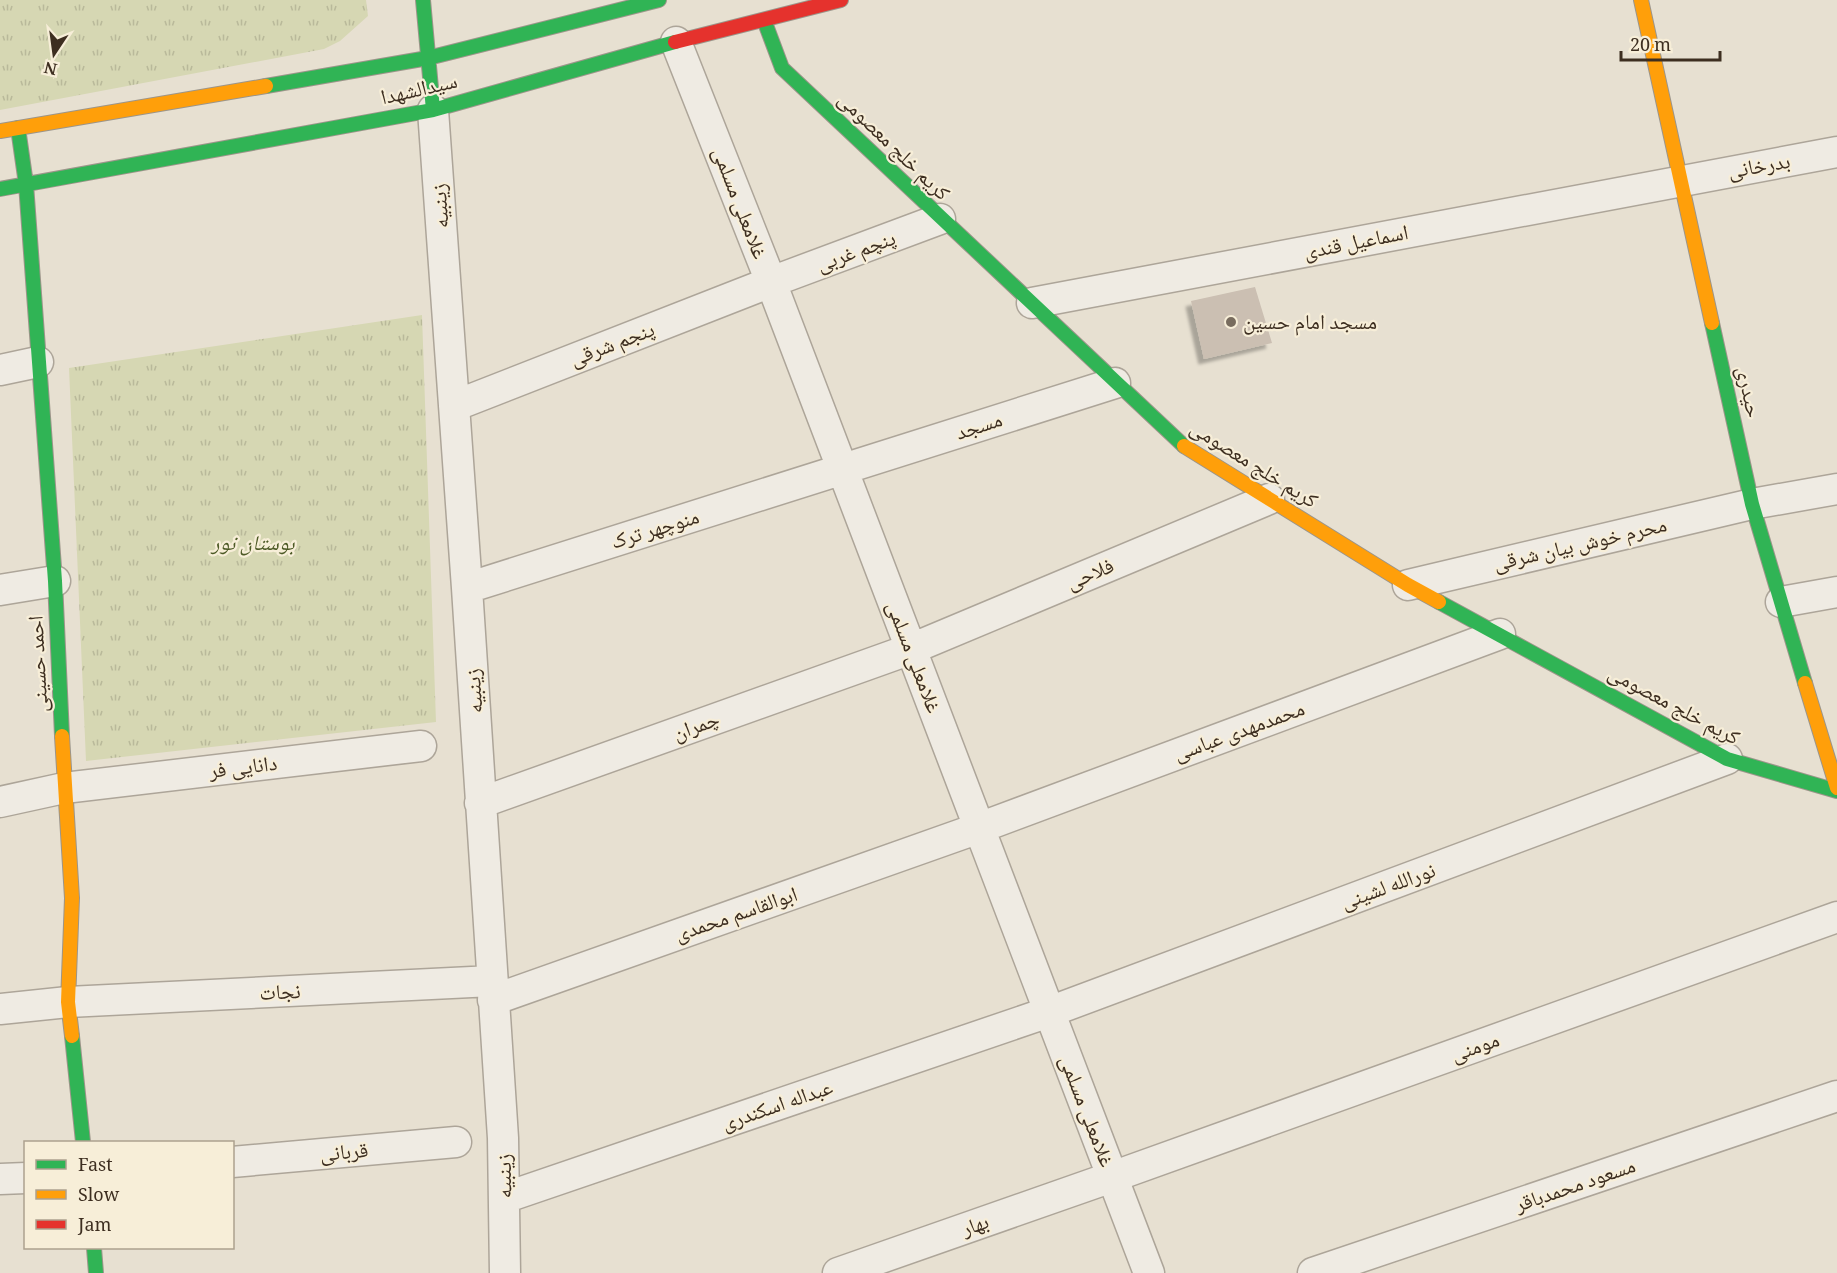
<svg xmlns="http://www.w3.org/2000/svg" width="1837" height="1273" viewBox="0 0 1837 1273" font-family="Georgia,'Noto Naskh Arabic',serif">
<defs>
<pattern id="grass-tufts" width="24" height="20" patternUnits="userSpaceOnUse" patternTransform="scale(1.5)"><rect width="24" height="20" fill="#d6d7b3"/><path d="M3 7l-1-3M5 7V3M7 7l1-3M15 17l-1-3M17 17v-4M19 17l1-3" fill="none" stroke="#b9b99a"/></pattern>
<filter id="shadow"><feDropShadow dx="-5.5" dy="5.5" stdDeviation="1.5" flood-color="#0004"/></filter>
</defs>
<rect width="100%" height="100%" fill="#e7e0d1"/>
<path fill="url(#grass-tufts)" d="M 0,0 L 366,0 L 368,16 L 340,41 L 324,49 L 0,110 Z
M 422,315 L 436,722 L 86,761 L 69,368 Z"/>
<path fill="#cbbfb2" filter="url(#shadow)" d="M 1255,287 L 1272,343 L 1204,359 L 1191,301 Z"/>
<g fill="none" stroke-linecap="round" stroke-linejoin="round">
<defs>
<path id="street" d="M 676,42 L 771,282 L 1149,1273
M 433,110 L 467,588 L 503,1138 L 505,1273
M 1032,303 L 1837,152
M 0,370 L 38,362
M 454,406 L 771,282 L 940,219
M 1408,585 L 1752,504 L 1837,489
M 467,588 L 1115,383
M 0,590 L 55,581
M 1781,602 L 1837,592
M 0,802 L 64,788 L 421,746
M 480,803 L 911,649 L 1269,499
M 493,1000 L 979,828 L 1500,634
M 0,1009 L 68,1002 L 492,981
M 232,1162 L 456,1142
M 0,1179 L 26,1178
M 504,1198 L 1049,1012 L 1727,759
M 838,1273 L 1112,1177 L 1837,917
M 1313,1273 L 1837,1096"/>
<path id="fast" d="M 423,0 L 433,110
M 764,20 L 782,68 L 1184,446
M 266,86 L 428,58 L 659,0
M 18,128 L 26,184 L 55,581 L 62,736
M 0,189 L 433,110 L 675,42
M 1712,323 L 1752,504 L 1805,683
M 1439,602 L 1727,759 L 1837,791
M 72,1036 L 83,1142
M 94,1248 L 96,1273"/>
<path id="slow" d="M 1641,0 L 1712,323
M 0,131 L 266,86
M 1184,446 L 1408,585 L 1439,602
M 1805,683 L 1837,788
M 62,736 L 72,898 L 68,1002 L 72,1036"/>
<path id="jam" d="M 675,42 L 841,0"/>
</defs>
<use href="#street" stroke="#ada599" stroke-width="33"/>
<use href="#fast" stroke="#9c958a" stroke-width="16"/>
<use href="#slow" stroke="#9c958a" stroke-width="16"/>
<use href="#jam" stroke="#9c958a" stroke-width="16"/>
<use href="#street" stroke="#efebe3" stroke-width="30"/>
<use href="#fast" stroke="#30b455" stroke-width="14"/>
<use href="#slow" stroke="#ff9f0a" stroke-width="14"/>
<use href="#jam" stroke="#e5322d" stroke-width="14"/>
</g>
<circle fill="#786c5e" stroke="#f7eed8" stroke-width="2" cx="1231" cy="322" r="6"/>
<g text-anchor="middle" stroke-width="4.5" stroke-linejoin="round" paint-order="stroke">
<g font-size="21" fill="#3d2e20" stroke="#f7eed8">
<text transform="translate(419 89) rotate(-13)" y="7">سیدالشهدا</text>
<text transform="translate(894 146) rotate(44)" y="7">کریم خلج معصومی</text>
<text transform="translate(1759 166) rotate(-10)" y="7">بدرخانی</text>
<text transform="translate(740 203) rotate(69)" y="7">غلامعلی مسلمی</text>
<text transform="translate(440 206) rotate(-94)" y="7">زینبیه</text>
<text transform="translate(1356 242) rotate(-11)" y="7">اسماعیل قندی</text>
<text transform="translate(856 251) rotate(-20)" y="7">پنچم غربی</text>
<text transform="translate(612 344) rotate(-21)" y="7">پنجم شرقی</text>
<text transform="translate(1749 392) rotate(78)" y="7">حیدری</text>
<text transform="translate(979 426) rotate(-18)" y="7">مسجد</text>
<text transform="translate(1254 464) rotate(32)" y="7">کریم خلج معصومی</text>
<text transform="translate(655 529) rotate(-17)" y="7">منوچهر ترک</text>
<text transform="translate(1580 544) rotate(-13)" y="7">محرم خوش بیان شرقی</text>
<text transform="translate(1090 574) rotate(-23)" y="7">فلاحی</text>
<text transform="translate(914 657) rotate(69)" y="7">غلامعلی مسلمی</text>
<text transform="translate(38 664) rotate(-93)" y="7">احمد حسینی</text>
<text transform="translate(474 691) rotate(-94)" y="7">زینبیه</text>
<text transform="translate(1674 705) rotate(28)" y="7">کریم خلج معصومی</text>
<text transform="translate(696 726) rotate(-20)" y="7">چمران</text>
<text transform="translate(1239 731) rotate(-20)" y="7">محمدمهدی عباسی</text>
<text transform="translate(243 767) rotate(-7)" y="7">دانایی فر</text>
<text transform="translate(1388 886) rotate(-20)" y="7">نورالله لشینی</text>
<text transform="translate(736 914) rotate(-19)" y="7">ابوالقاسم محمدی</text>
<text transform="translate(280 992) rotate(-3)" y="7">نجات</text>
<text transform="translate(1475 1047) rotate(-20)" y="7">مومنی</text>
<text transform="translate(777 1105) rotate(-19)" y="7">عبداله اسکندری</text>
<text transform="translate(1087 1111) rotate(69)" y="7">غلامعلی مسلمی</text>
<text transform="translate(344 1152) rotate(-5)" y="7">قربانی</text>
<text transform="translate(504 1176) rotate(-91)" y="7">زینبیه</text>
<text transform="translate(1575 1185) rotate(-19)" y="7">مسعود محمدباقر</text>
<text transform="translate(975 1225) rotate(-19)" y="7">بهار</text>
</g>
<g font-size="21" fill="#3d2e20" stroke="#f7eed8" text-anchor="start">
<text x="1243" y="329">مسجد امام حسین</text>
</g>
<g font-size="21" font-style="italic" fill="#4d5a26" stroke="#f7eed8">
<text x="253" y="550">بوستان نور</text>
</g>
</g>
<rect x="24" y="1141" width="210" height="108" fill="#f7eed8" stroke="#ada18e" stroke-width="1.5"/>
<rect x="36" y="1160" width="30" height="9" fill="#30b455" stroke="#ada18e" stroke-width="1.5"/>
<text x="78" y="1171" font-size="18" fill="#3d2e20">Fast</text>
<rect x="36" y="1190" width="30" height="9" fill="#ff9f0a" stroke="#ada18e" stroke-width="1.5"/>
<text x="78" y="1201" font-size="18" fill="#3d2e20">Slow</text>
<rect x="36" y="1220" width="30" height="9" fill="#e5322d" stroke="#ada18e" stroke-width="1.5"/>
<text x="78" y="1231" font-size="18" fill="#3d2e20">Jam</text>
<g transform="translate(54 54) rotate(193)" stroke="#f7eed8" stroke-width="4.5" paint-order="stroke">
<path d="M0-4.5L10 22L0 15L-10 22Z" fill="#3d2e20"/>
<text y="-9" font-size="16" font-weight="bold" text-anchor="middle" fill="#3d2e20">N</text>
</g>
<path d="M1621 51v9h99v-9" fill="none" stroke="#3d2e20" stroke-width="3"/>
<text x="1630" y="51" font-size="18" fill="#3d2e20" stroke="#f7eed8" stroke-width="4.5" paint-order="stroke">20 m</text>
</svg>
